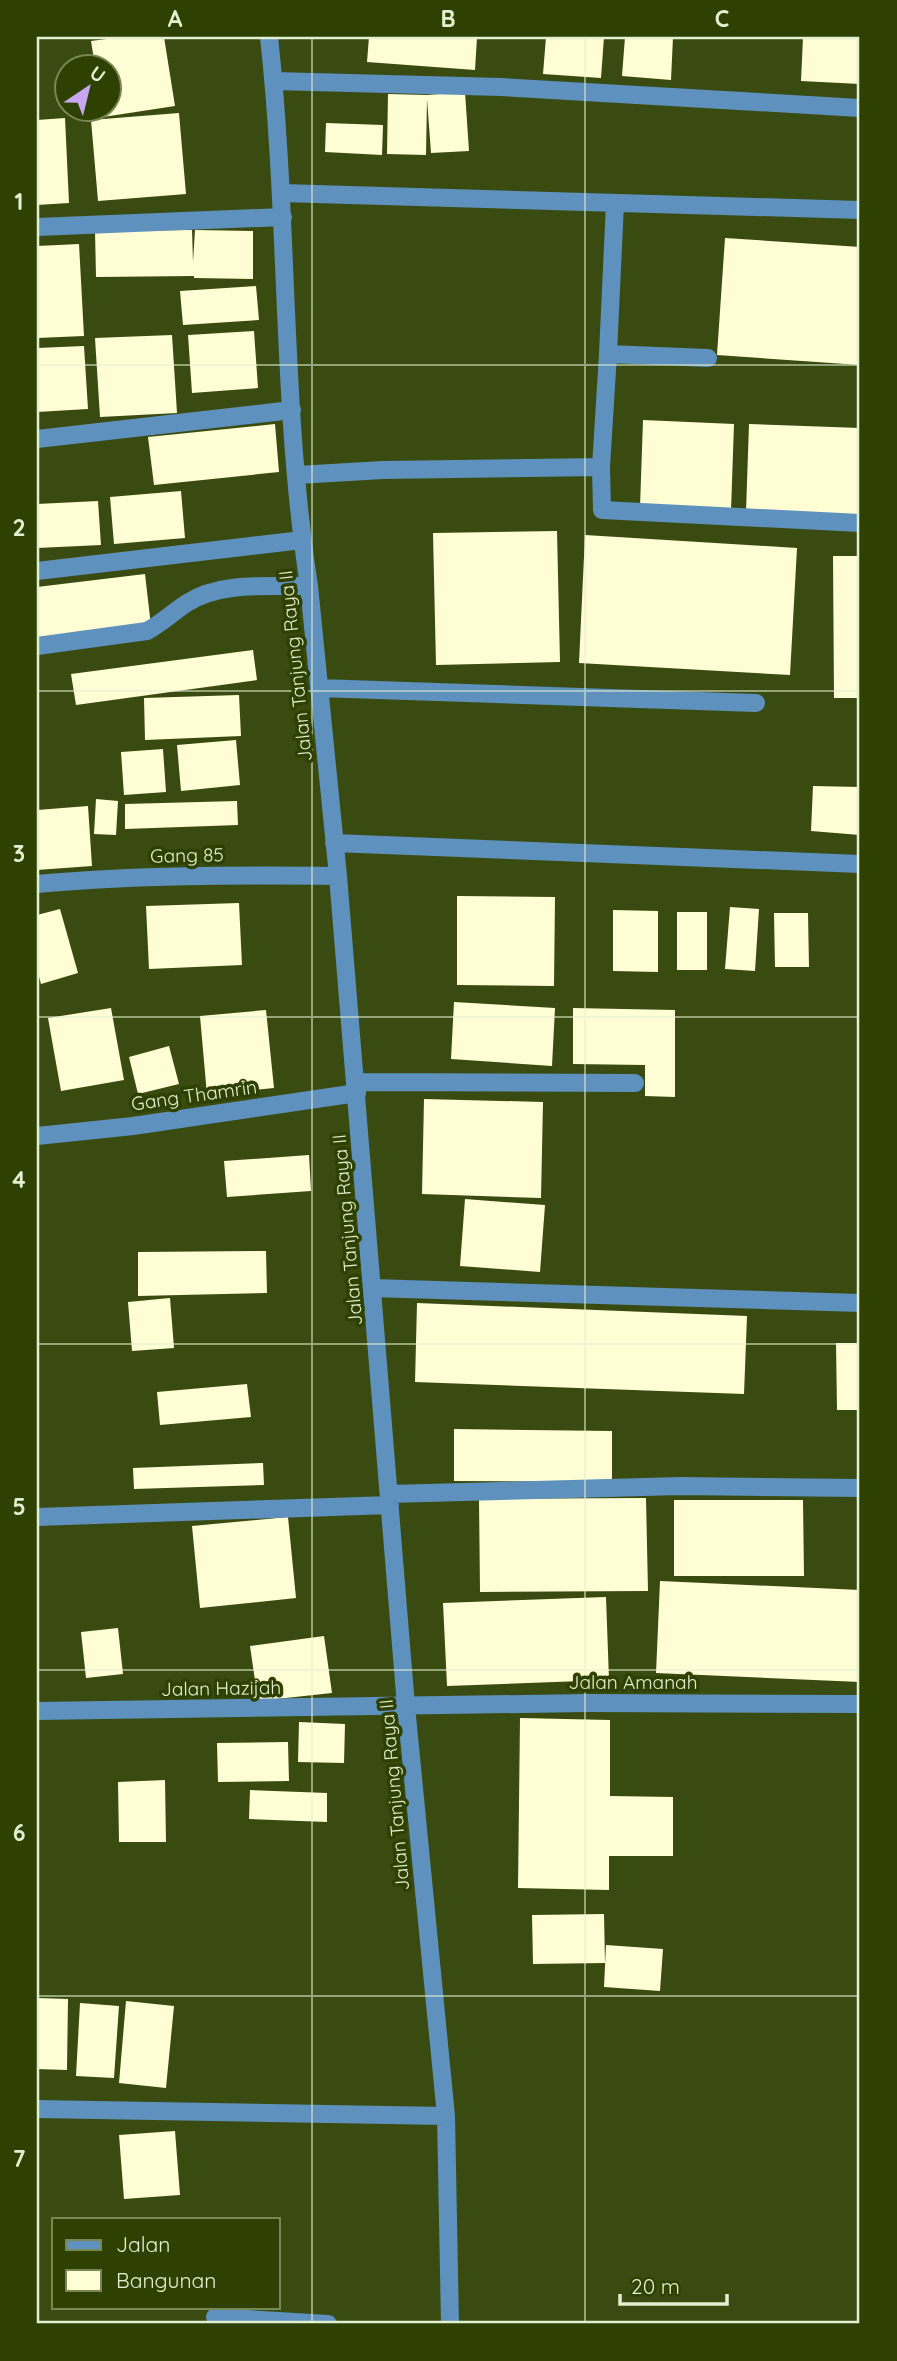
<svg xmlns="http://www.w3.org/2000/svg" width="897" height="2361" viewBox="0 0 897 2361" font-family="Quicksand,sans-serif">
<rect width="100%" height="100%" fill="#394b10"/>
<path fill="#fffdd4" d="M 122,37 L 164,37 L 175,106 L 103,117 L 101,108 L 108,108 L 108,66 L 95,66 L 91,41 Z
M 369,37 L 477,37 L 475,70 L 367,62 Z
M 546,37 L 604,37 L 601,78 L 543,74 Z
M 625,37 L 673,37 L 671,80 L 622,76 Z
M 803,37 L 860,37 L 860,84 L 801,81 Z
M 465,92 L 469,151 L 431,153 L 427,99 L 426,155 L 387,154 L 388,94 L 427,95 Z
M 179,113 L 186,194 L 98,201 L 91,120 Z
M 65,118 L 69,203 L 37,205 L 37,120 Z
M 326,123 L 383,125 L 382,155 L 325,152 Z
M 192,230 L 193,262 L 195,230 L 253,231 L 253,279 L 194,278 L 194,276 L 96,277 L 95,231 Z
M 725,238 L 860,247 L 860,365 L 717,355 Z
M 79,244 L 84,336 L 37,338 L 37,246 Z
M 256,286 L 259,320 L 183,325 L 180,291 Z
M 254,331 L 258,388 L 192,393 L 188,335 Z
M 172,335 L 177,413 L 100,417 L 95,338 Z
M 84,346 L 88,409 L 37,412 L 37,348 Z
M 643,420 L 734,424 L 731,511 L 640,507 Z
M 275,424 L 279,472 L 154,485 L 148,437 Z
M 749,424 L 860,428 L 860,516 L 746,512 Z
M 181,491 L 185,538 L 114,544 L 110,497 Z
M 98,501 L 101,545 L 37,548 L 37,504 Z
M 557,531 L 560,662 L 436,665 L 433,533 Z
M 585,535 L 797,548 L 790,675 L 579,663 Z
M 833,556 L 860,556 L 860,698 L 834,698 Z
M 145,574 L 151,626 L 37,639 L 37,587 Z
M 253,650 L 257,680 L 76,705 L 71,674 Z
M 239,695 L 241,736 L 145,740 L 144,698 Z
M 236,740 L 240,785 L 181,791 L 177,745 Z
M 163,749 L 166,792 L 124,795 L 121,752 Z
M 813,786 L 860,787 L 860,835 L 811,831 Z
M 96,799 L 118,801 L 116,835 L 94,834 Z
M 237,801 L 238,825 L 125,829 L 125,804 Z
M 88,806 L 92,866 L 37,870 L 37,810 Z
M 457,896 L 555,897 L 554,986 L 457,985 Z
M 239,903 L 242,965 L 149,969 L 146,906 Z
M 730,907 L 759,909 L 755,971 L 725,969 Z
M 60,909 L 78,973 L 41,984 L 37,969 L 37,915 Z
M 613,910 L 658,911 L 658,972 L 613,971 Z
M 677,912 L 707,912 L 707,970 L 677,970 Z
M 774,913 L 808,913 L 809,967 L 775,967 Z
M 454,1002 L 555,1008 L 552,1066 L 451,1059 Z
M 111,1008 L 124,1080 L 61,1091 L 48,1018 Z
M 573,1008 L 675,1010 L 675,1097 L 645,1096 L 645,1065 L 573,1064 Z
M 266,1010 L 274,1088 L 207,1095 L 200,1016 Z
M 169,1046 L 179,1084 L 138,1094 L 129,1057 Z
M 424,1099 L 543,1102 L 541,1198 L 422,1194 Z
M 309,1155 L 311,1191 L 227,1197 L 224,1161 Z
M 465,1199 L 545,1205 L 540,1272 L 460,1266 Z
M 266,1251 L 267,1293 L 138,1296 L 138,1252 Z
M 170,1298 L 174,1348 L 132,1351 L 128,1302 Z
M 417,1303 L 747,1316 L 744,1394 L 415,1382 Z
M 836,1343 L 860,1343 L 860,1410 L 837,1410 Z
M 247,1384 L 251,1417 L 160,1425 L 157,1392 Z
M 454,1429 L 612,1431 L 612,1482 L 454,1481 Z
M 263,1463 L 264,1485 L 134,1489 L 133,1468 Z
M 646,1498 L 648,1591 L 480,1592 L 479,1499 Z
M 674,1500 L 803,1500 L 804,1576 L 674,1576 Z
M 288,1517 L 296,1598 L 200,1608 L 192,1526 Z
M 660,1581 L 860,1590 L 860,1682 L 656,1673 Z
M 606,1597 L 609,1680 L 447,1686 L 443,1603 Z
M 118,1628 L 123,1674 L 86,1678 L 81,1632 Z
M 324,1636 L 332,1693 L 258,1701 L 250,1646 Z
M 520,1718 L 610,1720 L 610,1796 L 673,1797 L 673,1856 L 609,1856 L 609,1890 L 518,1888 Z
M 299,1722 L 345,1724 L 344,1763 L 298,1762 Z
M 288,1742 L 289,1781 L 218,1782 L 217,1743 Z
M 165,1780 L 166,1842 L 119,1842 L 118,1782 Z
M 250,1790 L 327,1793 L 327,1822 L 249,1819 Z
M 604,1914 L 605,1963 L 533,1964 L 532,1915 Z
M 606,1945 L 663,1949 L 660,1991 L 604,1987 Z
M 37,1998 L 68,1999 L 67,2070 L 37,2069 Z
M 126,2001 L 174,2006 L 166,2088 L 119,2083 Z
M 80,2003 L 119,2006 L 114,2078 L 76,2076 Z
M 175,2131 L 180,2195 L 124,2199 L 119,2135 Z"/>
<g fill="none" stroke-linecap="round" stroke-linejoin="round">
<path stroke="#5e91bd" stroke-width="18" d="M 269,37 C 289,219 281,405 309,586 L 338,876 L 406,1706 L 446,2116 L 450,2324
M 274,81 L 501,87 L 860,108
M 282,193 L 860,210
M 37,227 L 283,217
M 608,354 L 615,203
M 37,439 L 292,410
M 601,467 L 602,510 L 860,523
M 297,475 L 383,470 L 601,467 L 608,354 L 708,358
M 37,571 L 302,540
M 37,646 L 147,631 C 162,623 173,612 187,603 C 221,581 270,587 309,586
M 319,688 L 756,703
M 334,843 L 860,864
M 37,884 C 137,875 237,875 338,876
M 356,1082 L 635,1083
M 37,1136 L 133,1126 L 357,1093
M 372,1288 L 860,1303
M 389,1494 L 680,1486 L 860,1488
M 37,1517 L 390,1505
M 37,1711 L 587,1703 L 860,1704
M 37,2109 L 446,2116
M 215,2317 L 328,2324"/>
</g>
<path fill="none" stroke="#e3efd1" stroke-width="2" stroke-opacity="0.55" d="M 312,37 L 312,2324M 585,37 L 585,2324M 37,365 L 860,365M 37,691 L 860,691M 37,1017 L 860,1017M 37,1344 L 860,1344M 37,1670 L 860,1670M 37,1996 L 860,1996"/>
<g text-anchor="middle" stroke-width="7" stroke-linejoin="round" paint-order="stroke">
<g font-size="19" fill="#e3efd1" stroke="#2f4102">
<text transform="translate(295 666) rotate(-96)" y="7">Jalan Tanjung Raya II</text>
<text transform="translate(187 855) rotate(-1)" y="7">Gang 85</text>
<text transform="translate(194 1095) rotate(-8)" y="7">Gang Thamrin</text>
<text transform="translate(347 1230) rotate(-95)" y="7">Jalan Tanjung Raya II</text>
<text x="633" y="1689">Jalan Amanah</text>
<text transform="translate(221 1688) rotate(-1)" y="7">Jalan Hazijah</text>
<text transform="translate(394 1795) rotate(-95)" y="7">Jalan Tanjung Raya II</text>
</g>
</g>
<rect width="897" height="2361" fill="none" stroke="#2f4102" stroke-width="77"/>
<rect x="52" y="2218" width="228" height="91" fill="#2f4102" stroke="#778755" stroke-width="2"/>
<rect x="66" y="2240" width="35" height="10" fill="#5e91bd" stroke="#778755" stroke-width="2"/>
<text x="116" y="2252" font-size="21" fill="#e3efd1">Jalan</text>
<rect x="66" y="2270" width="35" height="21" fill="#fffdd4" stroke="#778755" stroke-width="2"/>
<text x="116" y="2288" font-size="21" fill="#e3efd1">Bangunan</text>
<g transform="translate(88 88) rotate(35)"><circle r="33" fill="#2f4102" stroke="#778755" stroke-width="2"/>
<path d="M0-5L12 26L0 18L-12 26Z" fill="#c8a6ef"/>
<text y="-10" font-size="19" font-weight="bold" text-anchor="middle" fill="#e3efd1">U</text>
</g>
<path d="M620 2294v10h107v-10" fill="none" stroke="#e3efd1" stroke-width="3.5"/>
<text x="631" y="2294" font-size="21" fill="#e3efd1" stroke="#2f4102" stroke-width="5" paint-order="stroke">20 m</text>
<rect x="38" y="38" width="820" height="2284" fill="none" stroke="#e3efd1" stroke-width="2.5"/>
<g font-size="23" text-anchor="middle" font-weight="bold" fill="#e3efd1">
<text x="175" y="27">A</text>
<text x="448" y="27">B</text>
<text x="722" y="27">C</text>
<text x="19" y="210">1</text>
<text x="19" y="536">2</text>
<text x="19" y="862">3</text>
<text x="19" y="1188">4</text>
<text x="19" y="1515">5</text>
<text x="19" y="1841">6</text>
<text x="19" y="2167">7</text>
</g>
</svg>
